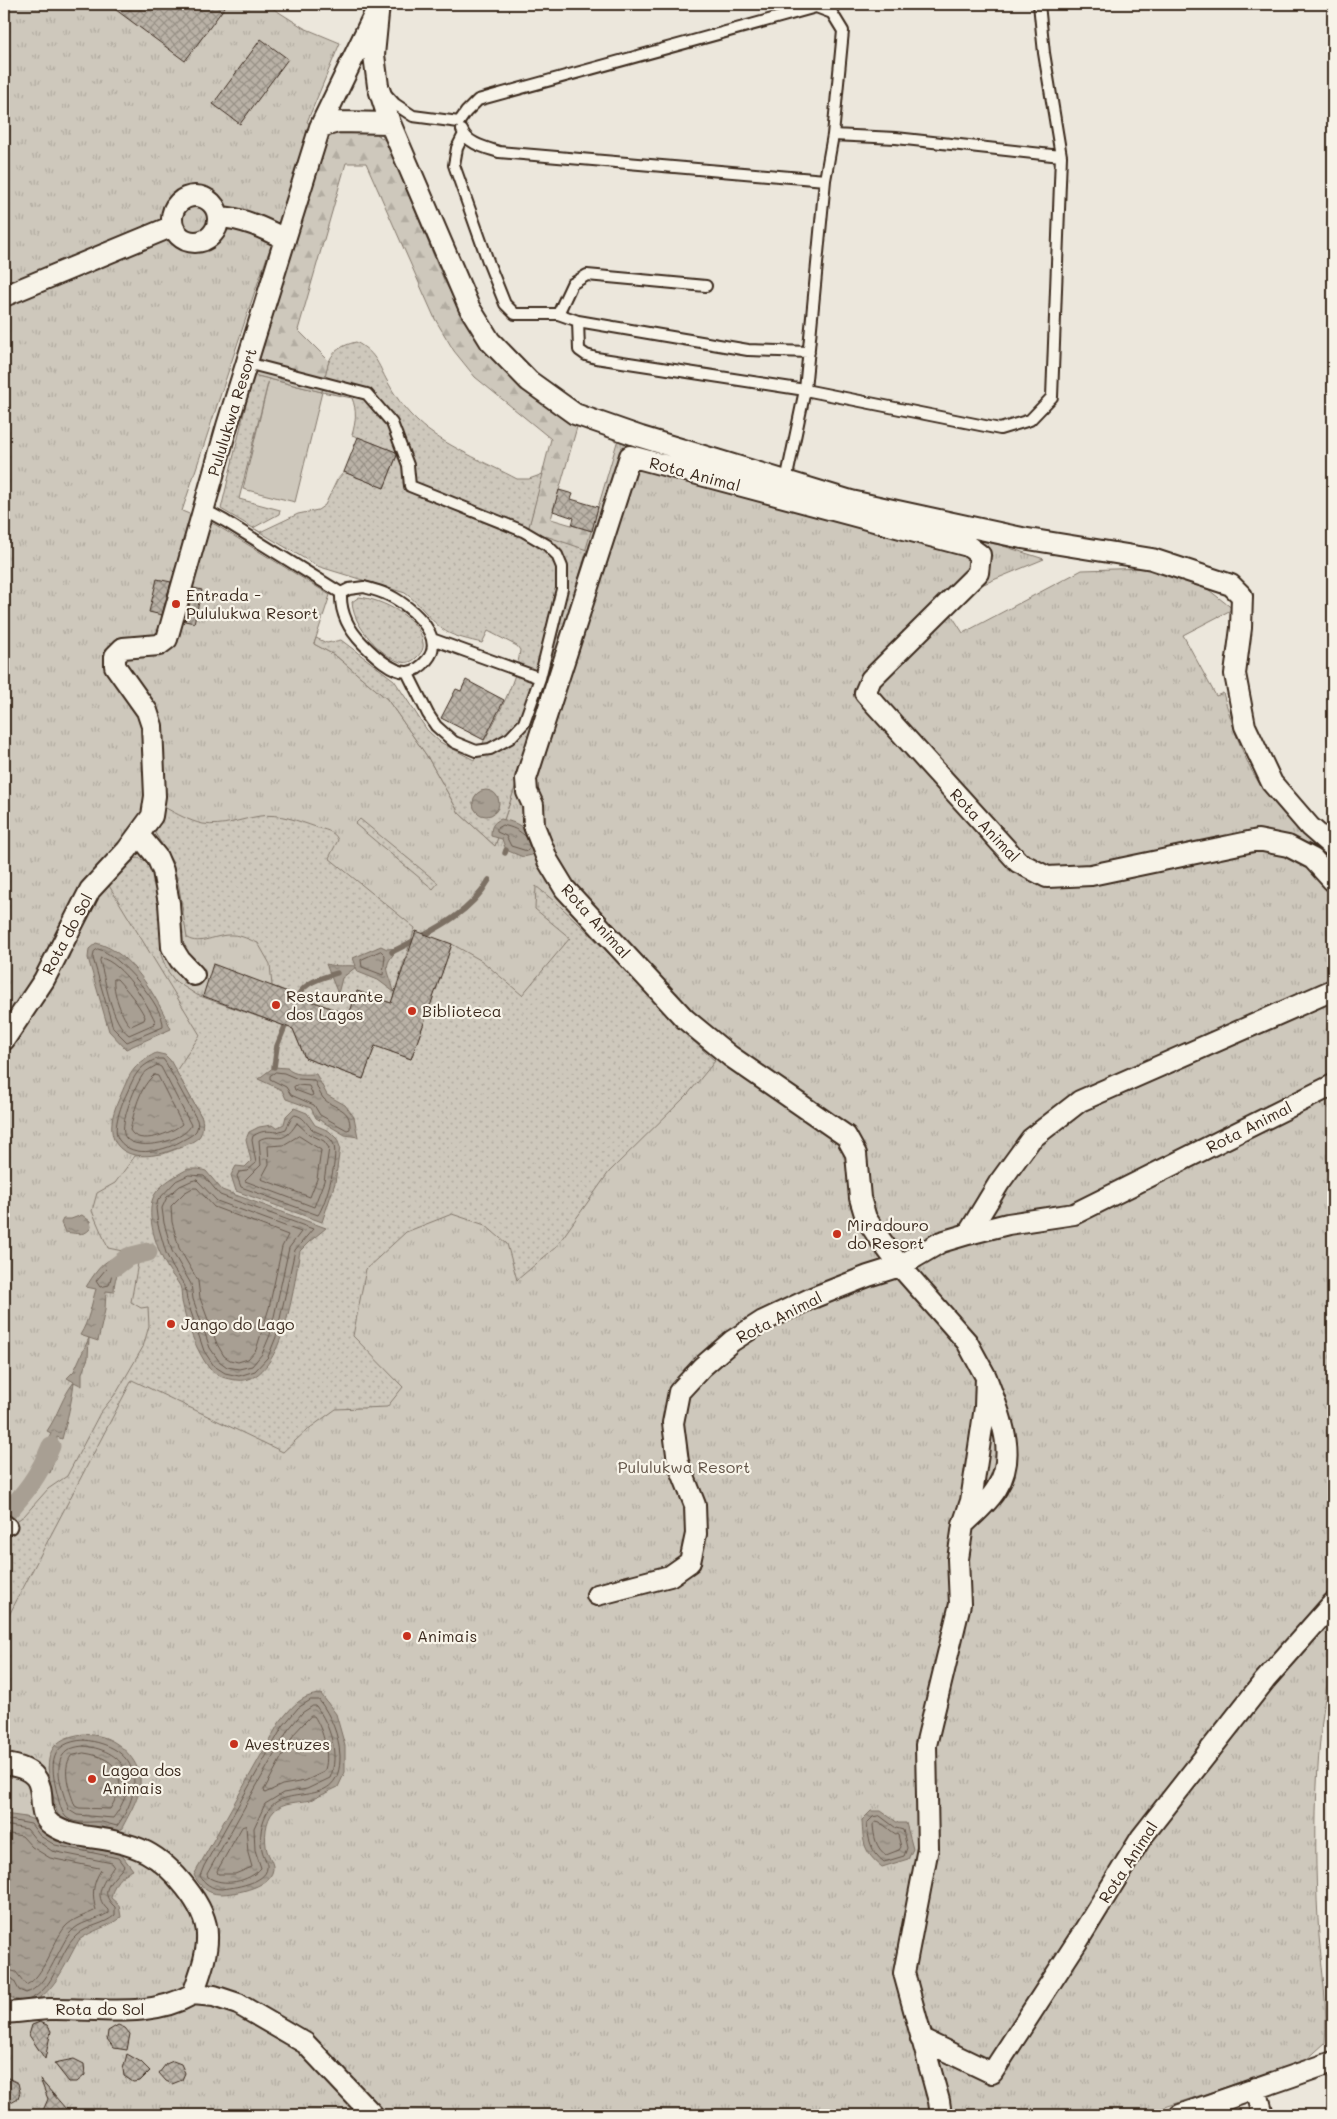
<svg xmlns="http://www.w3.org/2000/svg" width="1337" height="2119" viewBox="0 0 1337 2119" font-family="Mali,sans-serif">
<defs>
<pattern id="forest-firs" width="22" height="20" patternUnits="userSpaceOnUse" patternTransform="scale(1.25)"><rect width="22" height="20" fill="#cec8bc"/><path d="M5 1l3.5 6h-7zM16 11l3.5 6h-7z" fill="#b2aca1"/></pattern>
<pattern id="park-tufts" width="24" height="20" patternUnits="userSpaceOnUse" patternTransform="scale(1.25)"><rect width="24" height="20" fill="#cec8bc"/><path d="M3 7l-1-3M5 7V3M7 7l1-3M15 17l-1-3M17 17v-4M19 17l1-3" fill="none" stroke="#b2aca1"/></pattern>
<pattern id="garden-dots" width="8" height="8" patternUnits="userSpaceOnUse" patternTransform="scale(1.25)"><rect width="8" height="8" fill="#cec8bc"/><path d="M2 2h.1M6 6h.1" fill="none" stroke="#b2aca1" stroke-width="1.8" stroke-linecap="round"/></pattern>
<pattern id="water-ripples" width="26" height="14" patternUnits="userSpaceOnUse" patternTransform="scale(1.25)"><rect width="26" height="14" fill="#a89f93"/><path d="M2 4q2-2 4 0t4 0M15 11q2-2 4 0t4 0" fill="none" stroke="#8a8277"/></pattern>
<pattern id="building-cross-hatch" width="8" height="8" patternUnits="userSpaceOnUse" patternTransform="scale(1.25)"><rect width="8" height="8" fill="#bab2a7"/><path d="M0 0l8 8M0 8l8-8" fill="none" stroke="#989187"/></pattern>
</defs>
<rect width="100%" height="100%" fill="#ece7dc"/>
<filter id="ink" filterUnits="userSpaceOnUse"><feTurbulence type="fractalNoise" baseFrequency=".02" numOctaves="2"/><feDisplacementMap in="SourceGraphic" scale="10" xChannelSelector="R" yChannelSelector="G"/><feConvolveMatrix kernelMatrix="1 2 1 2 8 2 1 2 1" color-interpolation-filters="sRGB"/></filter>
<g filter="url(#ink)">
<path fill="#cec8bc" stroke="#84796d" d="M 269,379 L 322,392 L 295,502 L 243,489 Z"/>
<path fill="url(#forest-firs)" stroke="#84796d" d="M 335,133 L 375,133 L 386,141 L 444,280 L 462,315 L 577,427 L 551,519 L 592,531 L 617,562 L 528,530 L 551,439 L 475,377 L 454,351 L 435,319 L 366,163 L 346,163 L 298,330 L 329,361 L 322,392 L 253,375 L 327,139 Z"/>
<path fill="url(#park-tufts)" stroke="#84796d" d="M 4,4 L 266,4 L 304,28 L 340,43 L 307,122 L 313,126 L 254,294 L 182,511 L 216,525 L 330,595 L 314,644 L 336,656 L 387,699 L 427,756 L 459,813 L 495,846 L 524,761 L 618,439 L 931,529 L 1000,545 L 1044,559 L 974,588 L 949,611 L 963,633 L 1082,570 L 1147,568 L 1200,583 L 1233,609 L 1183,635 L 1216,696 L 1223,693 C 1232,724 1242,756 1259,783 C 1279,812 1306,839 1333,861 L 1333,1651 C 1314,1743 1313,1843 1319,1936 C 1322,1972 1328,2007 1325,2043 L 1305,2061 L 1141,2115 L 4,2115 Z"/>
<path fill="url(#garden-dots)" stroke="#84796d" d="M 356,342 C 378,354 378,366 390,386 C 397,399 407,412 418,422 C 441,444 489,464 517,479 L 529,479 L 543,474 L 528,530 L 587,550 L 524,761 L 495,846 L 459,813 L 427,756 L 387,699 L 336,656 L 314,644 L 316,638 L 327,643 L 341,640 L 394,680 L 427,730 L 440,742 L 474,760 C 491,726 516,689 520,650 L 517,646 L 488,631 L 482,643 C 470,640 455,637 445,631 C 430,621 420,603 405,593 L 317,566 L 221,509 L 253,375 L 269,379 L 239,499 L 280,510 L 279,514 L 253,528 L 260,532 L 298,514 L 318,510 L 325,505 L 337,480 L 344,472 L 384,488 L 398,453 L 352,435 C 356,421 357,411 352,398 L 322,392 C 328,365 326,349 356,342 Z
M 359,597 C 381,599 421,618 423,643 C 424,649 421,653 417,657 C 404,671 386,655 375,645 C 364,633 353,619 352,602 Z
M 164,807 C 177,814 189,821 203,824 C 223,827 241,819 260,816 C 279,813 298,821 316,827 C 324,830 334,830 338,840 L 329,858 L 415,928 L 391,1003 L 357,991 L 349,1015 L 272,986 L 270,964 L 258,943 C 250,940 241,935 232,935 C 216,934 200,946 187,938 L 179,887 L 173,863 L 155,833 Z
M 360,819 L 438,883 L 433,889 L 355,824 Z
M 138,858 L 149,862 L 159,887 L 161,955 L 167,970 L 175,981 L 197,995 L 293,1029 L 305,1058 L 363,1079 L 376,1043 L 384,1049 L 411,1059 L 452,944 L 482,961 L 522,995 L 570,938 L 535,909 L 536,886 C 602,938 652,1006 715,1061 L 688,1094 L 609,1172 L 556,1247 L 517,1280 L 507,1244 L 485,1225 L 452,1214 L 406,1232 L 366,1269 L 353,1336 L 403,1387 L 387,1407 L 336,1409 L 307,1430 L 283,1452 L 132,1380 L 9,1615 L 9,1526 L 24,1516 L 48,1489 L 67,1476 L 100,1413 L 117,1392 L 143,1347 L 149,1326 L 148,1307 L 141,1308 L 131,1302 L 138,1263 L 137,1254 L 108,1248 L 92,1211 L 97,1193 L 115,1183 L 135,1156 L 163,1154 L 182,1147 L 202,1118 L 176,1071 L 200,1035 L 108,884 L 127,860 Z"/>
<path fill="url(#water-ripples)" stroke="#7c7064" d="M473 803a13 13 0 1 1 26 0a13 13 0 1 1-26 0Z
M 501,819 C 523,824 525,828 535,847 L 532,855 L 523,857 L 506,850 L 502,839 L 491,836 C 491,827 492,823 501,819 Z
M 96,943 C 132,951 157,998 171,1029 L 126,1049 L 109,1031 L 88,958 L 89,949 Z
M 381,946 L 387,949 L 399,948 C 380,968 389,968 394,992 L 378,980 L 358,972 L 356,967 L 342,978 L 338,994 L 326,964 C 336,967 345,965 356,966 L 353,958 Z
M 156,1053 L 165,1055 L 170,1060 L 202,1118 C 203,1124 203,1132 199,1137 C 194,1142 182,1147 175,1149 C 131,1167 96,1149 119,1099 C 130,1074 131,1066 156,1053 Z
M 274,1067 L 287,1068 C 294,1076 306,1074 316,1074 L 327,1095 L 345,1105 L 354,1117 L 358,1137 L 345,1135 L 316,1118 L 311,1108 L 286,1099 L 282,1090 L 258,1079 Z
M 294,1108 L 307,1113 L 315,1125 L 329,1131 L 337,1139 L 340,1147 L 335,1183 L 322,1222 L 236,1191 L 231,1175 L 236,1166 L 245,1167 L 251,1161 L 246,1139 L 249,1132 L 259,1127 L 272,1125 L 276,1128 L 284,1124 L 286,1116 Z
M 188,1169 L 199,1169 L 206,1171 L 222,1190 L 326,1228 L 309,1242 L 300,1251 C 294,1284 283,1387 236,1380 C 226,1379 216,1376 209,1368 C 196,1350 186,1323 182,1301 C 181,1296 182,1291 180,1286 C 177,1280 172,1276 169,1270 C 158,1253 147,1222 152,1201 C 156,1186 175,1176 188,1169 Z
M 82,1215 L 90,1221 L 91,1227 C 86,1237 75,1233 65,1232 L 61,1223 L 63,1219 L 71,1219 Z
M 137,1254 C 122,1266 114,1272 114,1292 L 106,1291 L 105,1310 L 98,1341 L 89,1338 L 88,1358 L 82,1373 L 82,1386 L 74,1382 C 72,1401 67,1420 62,1439 L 57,1437 L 56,1453 L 50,1473 L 38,1467 C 37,1454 47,1446 51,1433 L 47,1431 C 58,1415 62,1397 74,1382 L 67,1378 L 74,1371 L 89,1338 L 80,1335 C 89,1321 91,1305 96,1289 L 86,1287 C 101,1263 108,1255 137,1254 Z
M 321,1694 L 336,1714 L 345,1746 L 345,1772 L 338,1787 C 329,1791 319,1797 310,1800 C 298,1803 283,1801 274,1811 C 265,1820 264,1839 267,1851 C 269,1856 272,1861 273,1866 C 275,1887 235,1894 220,1894 C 207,1894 199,1885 194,1875 L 279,1723 C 291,1708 300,1695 321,1694 Z
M 84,1734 C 90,1735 97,1735 103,1737 C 120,1742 138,1760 140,1778 C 142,1795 127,1817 120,1832 C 114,1830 108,1828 101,1827 C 90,1826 77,1829 66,1823 C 57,1819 55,1806 53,1796 C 45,1764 43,1738 84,1734 Z
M 871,1811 L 881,1811 L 898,1823 L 906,1823 L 913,1849 L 908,1859 L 882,1867 C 864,1852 863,1844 862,1820 Z
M 4,1814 L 26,1817 L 34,1820 L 43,1832 L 56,1841 L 121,1854 L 133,1870 C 119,1876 114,1883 111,1898 L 119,1905 L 121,1917 C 109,1927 92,1930 79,1940 C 65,1964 54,1995 27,2005 L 10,1997 L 4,1984 Z"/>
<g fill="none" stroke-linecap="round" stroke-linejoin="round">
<path stroke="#67594d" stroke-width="1" d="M 527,838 C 520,830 512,827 502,825 L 497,828 L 497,832 L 506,836 L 511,846 L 527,851 L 530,847 L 528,842
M 98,949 C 118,953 165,1007 163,1027 L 127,1042 L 113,1028 L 93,958 L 94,952 Z
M 381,951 L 385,955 L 383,975 L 362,967 L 361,960 Z
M 101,958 C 122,962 147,1003 155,1021 L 154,1024 L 129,1035 C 111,1022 106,982 100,961 Z
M 114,979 L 117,979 C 128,991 138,1003 145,1017 L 144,1020 L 131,1026 C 122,1020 112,989 114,979 Z
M 156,1059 L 163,1059 L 166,1063 L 197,1120 C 198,1124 198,1127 196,1131 C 193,1135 187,1138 183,1140 C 167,1150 133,1160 119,1140 C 112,1131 120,1109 124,1099 C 134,1079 134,1069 156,1059 Z
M 157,1065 L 161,1067 L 191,1125 C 185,1141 138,1152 126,1138 C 117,1128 135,1087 142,1076 C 145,1071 152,1068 157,1065 Z
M 276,1072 L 284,1073 L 298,1079 L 314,1080 C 317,1085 319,1093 323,1098 C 334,1110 351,1106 350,1129 L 347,1130 L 320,1115 L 314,1105 L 291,1095 L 286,1087 L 270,1079 L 270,1076 Z
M 154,1075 L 158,1076 L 182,1124 C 172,1133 138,1147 130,1130 C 134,1113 139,1087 154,1075 Z
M 297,1085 L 309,1086 L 313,1095 L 311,1096 L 295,1090 L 294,1087 Z
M 295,1115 C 305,1117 305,1123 312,1129 C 318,1134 327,1134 332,1141 C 341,1152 326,1204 318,1215 L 241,1187 L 237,1176 L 239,1172 L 247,1171 L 256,1163 L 252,1140 L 253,1136 C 262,1130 267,1131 277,1132 L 286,1129 L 291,1119 Z
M 297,1123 L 309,1134 L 324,1141 L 329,1148 L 324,1181 L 314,1207 L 245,1181 L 261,1165 L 259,1140 C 275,1131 281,1149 297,1123 Z
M 299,1136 L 321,1150 L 317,1179 L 310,1197 L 261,1179 L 269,1164 L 268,1146 L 283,1145 Z
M 189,1175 L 204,1176 L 220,1195 L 313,1229 L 295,1250 L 276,1337 L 268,1357 L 255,1371 L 239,1376 L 225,1373 L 214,1366 L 204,1351 L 187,1300 L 185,1286 L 173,1268 L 166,1253 L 158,1225 L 156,1208 L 158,1200 L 176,1181 Z
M 197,1180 L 217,1201 L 301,1232 L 289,1248 L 270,1335 L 262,1354 L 252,1366 L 239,1369 L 227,1367 L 219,1361 L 210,1348 L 193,1299 L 191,1284 L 172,1251 L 164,1223 L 162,1208 L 167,1197 L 180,1186 L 191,1181 Z
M 193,1188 L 197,1188 L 214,1207 L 288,1235 L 282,1247 L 269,1308 L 256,1350 L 248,1359 L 238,1362 L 230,1360 L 224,1356 L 217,1344 L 200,1298 L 198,1281 L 179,1248 L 172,1222 L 171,1206 L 184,1193 Z
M 114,1262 L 117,1265 L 113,1270 L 109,1285 L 100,1287 L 96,1281 L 110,1264 Z
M 311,1700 L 319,1700 C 331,1716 339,1735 340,1756 C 341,1811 286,1783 269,1809 C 261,1822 259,1836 262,1850 C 263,1856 268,1862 267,1868 C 266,1883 233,1888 221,1889 C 212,1889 204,1883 200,1876 L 204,1866 L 283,1726 L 298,1708 Z
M 313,1706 L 316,1706 C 330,1725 340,1755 330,1778 L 307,1789 L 283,1793 L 265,1804 L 254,1828 L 255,1850 L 261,1868 C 249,1882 223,1887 208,1877 L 207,1874 L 288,1730 L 302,1713 Z
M 311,1716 L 314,1716 C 323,1729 331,1757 324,1772 L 305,1781 L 282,1785 L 265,1793 L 264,1790 L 294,1734 Z
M 84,1740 C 138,1746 147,1785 117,1826 C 112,1825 107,1823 102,1822 C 91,1821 76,1825 67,1818 C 61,1813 59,1801 57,1793 C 50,1765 49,1742 84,1740 Z
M 84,1746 C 129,1751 140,1783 113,1818 L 77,1815 L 69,1810 C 60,1785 46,1748 84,1746 Z
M 84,1753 C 120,1758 129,1779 110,1809 L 79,1808 L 75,1806 C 70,1792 61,1770 71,1756 Z
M 880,1816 L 896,1828 L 903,1830 L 907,1848 L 904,1856 L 884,1862 C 871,1852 868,1839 867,1823 L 873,1817 Z
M 4,1819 L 31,1824 L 40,1836 L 55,1845 L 118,1858 L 124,1866 C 114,1880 96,1890 115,1907 L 115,1915 C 104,1925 88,1925 77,1935 C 57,1953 57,1989 28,2000
M 876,1822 C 885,1823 890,1832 898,1835 L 901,1847 L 899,1850 L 886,1855 C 876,1848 874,1837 873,1825 Z
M 4,1825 L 27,1829 L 36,1840 L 52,1851 L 112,1863 L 114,1866 C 105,1881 91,1894 108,1910 L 108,1913 C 96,1921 79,1921 70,1933 C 57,1950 47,1987 26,1993 L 19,1990 L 13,1979 L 4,1977
M 246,1826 L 248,1853 L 252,1867 L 235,1874 L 218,1874 L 217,1871 L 242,1827 Z
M 4,1833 L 22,1836 L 32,1847 L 50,1858 L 99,1868 L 101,1870 C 92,1884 92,1896 96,1910 C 85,1916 73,1918 65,1927 C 52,1943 44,1977 26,1985 L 16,1972 L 4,1969"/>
<path stroke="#7c7064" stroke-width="5.5" d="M 505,853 L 506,850
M 392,952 C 428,933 469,916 489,880
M 295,1001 C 303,982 319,979 337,973
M 274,1067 L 277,1046 L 288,1019
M 4,2028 L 13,2017 L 17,2002"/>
<path stroke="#a89f93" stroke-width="19" d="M 115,1267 L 128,1257 L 148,1252
M 4,1516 C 25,1493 39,1476 51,1446"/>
</g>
<path fill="url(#building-cross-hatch)" stroke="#3b2a1e" d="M 108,4 L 227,4 L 185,61 Z
M 261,39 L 288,59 L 240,124 L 213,104 Z
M 358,437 L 396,452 L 397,455 L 384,488 L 344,472 Z
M 559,490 L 573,494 L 571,499 L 598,507 L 592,531 L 572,525 L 574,518 L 553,511 Z
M 157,579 L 171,582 L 162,615 L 149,612 Z
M 194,588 L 202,590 L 194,623 L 185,621 Z
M 466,680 L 504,700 L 484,740 L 441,718 L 456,689 L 461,691 Z
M 416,931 L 452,944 L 443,970 L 411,1059 L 375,1046 L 363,1079 L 305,1058 L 293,1029 L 203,996 L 213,964 L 349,1015 L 357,991 L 391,1003 Z
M 40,2022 L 47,2025 L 51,2031 L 45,2059 L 29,2035 L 32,2025 Z
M 118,2025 L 125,2028 L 130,2034 L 127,2050 L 114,2048 L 107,2039 L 108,2031 Z
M 127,2054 L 141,2062 L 150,2071 L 140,2081 L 133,2082 L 124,2076 L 123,2069 Z
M 74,2059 L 84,2064 L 85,2075 L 77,2082 L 69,2082 L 54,2063 Z
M 173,2061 L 181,2064 L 185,2073 L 182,2080 L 172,2084 L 166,2081 L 159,2073 L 166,2064 Z
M 4,2076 L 18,2083 L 20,2092 L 18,2098 L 4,2106 Z
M 40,2079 L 66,2109 L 79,2115 L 41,2115 L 48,2099 Z"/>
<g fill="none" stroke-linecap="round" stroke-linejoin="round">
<defs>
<path id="service" d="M 385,93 L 395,104 L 413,116 L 459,122
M 459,122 L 466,112 L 478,100 L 816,7 L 832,13 L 843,31 L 833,135 L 825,180 L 805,390 L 786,481
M 462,130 C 467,144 487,148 499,152 L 825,180
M 464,134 L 457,148 L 454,165 L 489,264 L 505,304 L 515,314 L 558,314 L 578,321 L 748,350 L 809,352
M 833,135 L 896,138 L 1061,156
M 558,314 L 572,284 L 587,275 L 706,286
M 578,321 L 579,350 L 586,355 L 596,358 L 805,390 L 1000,429 L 1030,420 L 1052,397 L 1061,156 L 1044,53 L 1039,4
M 247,363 L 367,394 L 392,423 L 408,465 L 410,486 L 523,531 L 547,545 L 557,555 L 562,567 L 562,589 L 540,678 L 524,723 L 510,738 L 490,749 L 476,751 L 454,742 L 436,726 L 428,714 L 407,672
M 203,509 L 225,521 L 341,593
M 364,587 C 371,589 379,591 386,594 C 406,602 448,636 427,660 C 422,666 416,671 408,672 C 392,673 373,654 363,644 C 349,630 340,613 341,593 L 349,589 Z
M 432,639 L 540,678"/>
<path id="pedestrian" d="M 4,1522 L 9,1526"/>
<path id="minor" d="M 379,4 L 374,55 L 378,86 L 390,123 L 469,307 L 490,341 L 529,381 L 575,414 L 641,437 L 851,501 L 1022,538 L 1152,559 L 1231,585 L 1242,596 L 1241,628 L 1235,674 L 1245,726 L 1272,783 L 1310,827 L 1333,847
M 320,127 L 338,122 L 390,123
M172 219a23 23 0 1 1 46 0a23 23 0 1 1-46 0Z
M 219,217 C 243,218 263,228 285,239
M 4,296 L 173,226
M 139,835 L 157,857 L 163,871 L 169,903 L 172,947 L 180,960 L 194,975
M 4,1040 L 44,980 L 90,890 L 127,850 L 152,816 L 155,796 L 152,726 L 147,711 L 115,666 L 115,656 L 123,648 L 159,645 L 167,639 L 227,426 L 320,127 L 374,15
M 968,1234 L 999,1183 L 1031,1139 L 1080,1101 L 1333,990
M 986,1377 C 998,1411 1019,1453 997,1488 C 989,1502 974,1514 963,1525 L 971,1501 L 985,1407 L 986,1377 L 967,1342 L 900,1266 L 941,1242 L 968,1234 L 1008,1224 L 1074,1214 L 1333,1085
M 597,1595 L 670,1576 L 690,1562 L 696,1534 L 695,1505 L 678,1462 L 673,1423 L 679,1392 L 702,1367 L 732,1341 L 763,1321 L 812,1298 L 868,1276 L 900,1266 L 879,1238 L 866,1218 L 860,1198 L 856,1154 L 846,1136 L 730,1056 L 685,1019 L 565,889 L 548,861 L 534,826 L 533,805 L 527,792 L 526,779 L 630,456 L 968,546 L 980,555 L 978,573 L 871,679 L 865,693 L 1018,862 L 1047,877 L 1091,875 L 1258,840 L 1288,846 L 1313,859 L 1333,881
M 4,1764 C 62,1771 28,1809 52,1825 C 71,1838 95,1836 117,1842 C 126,1844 138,1848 146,1852 C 171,1865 207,1906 207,1935 C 208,1955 199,1976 193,1994
M 193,1994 L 214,1996 L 238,2004 L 305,2043 L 373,2115
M 4,2013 C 19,2012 34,2010 50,2009 C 99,2008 149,2019 193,1994
M 921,2039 L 992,2073 L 1079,1939 L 1141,1838 L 1265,1680 L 1333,1603
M 1256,2088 L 1263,2115
M 941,2115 L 939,2101 L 904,1973 L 928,1848 L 926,1745 L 960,1604 L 958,1559 L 963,1525
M 1180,2115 L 1333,2062"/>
</defs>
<use href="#service" stroke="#3b2a1e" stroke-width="14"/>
<use href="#pedestrian" stroke="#3b2a1e" stroke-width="19"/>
<use href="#minor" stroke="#3b2a1e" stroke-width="24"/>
<use href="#service" stroke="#f7f3e8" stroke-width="10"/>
<use href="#pedestrian" stroke="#f7f3e8" stroke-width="15"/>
<use href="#minor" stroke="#f7f3e8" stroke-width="20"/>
</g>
</g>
<g fill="#c8321e" stroke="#f7f3e8" stroke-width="2">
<circle cx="176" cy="604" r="5"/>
<circle cx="276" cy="1005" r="5"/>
<circle cx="412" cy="1011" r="5"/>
<circle cx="837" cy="1234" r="5"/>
<circle cx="171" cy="1324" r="5"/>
<circle cx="407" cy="1636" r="5"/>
<circle cx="234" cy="1744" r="5"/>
<circle cx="92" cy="1779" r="5"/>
</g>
<g text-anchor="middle" stroke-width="4.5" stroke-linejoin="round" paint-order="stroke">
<g font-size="16" fill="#3b2a1e" stroke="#f7f3e8">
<text transform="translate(232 412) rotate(-73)" y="6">Pululukwa Resort</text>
<text transform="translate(695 474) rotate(15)" y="6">Rota Animal</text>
<text transform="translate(985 825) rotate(47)" y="6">Rota Animal</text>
<text transform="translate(596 921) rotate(48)" y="6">Rota Animal</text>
<text transform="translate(67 934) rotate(-62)" y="6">Rota do Sol</text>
<text transform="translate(1249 1127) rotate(-27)" y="6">Rota Animal</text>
<text transform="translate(779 1317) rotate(-27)" y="6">Rota Animal</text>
<text transform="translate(1128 1862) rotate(-57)" y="6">Rota Animal</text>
<text x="100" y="2015">Rota do Sol</text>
</g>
<g font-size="16" fill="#3b2a1e" stroke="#f7f3e8" text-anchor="start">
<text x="186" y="601">Entrada -<tspan x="186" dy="18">Pululukwa Resort</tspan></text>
<text x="286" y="1002">Restaurante<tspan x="286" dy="18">dos Lagos</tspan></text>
<text x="422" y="1017">Biblioteca</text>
<text x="847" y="1231">Miradouro<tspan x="847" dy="18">do Resort</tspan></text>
<text x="181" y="1330">Jango do Lago</text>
<text x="417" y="1642">Animais</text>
<text x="244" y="1750">Avestruzes</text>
<text x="102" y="1776">Lagoa dos<tspan x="102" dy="18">Animais</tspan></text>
</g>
<g font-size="16" fill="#605246" stroke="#f7f3e8">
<text x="684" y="1473">Pululukwa Resort</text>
</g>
</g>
<rect width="1337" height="2119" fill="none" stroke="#f7f3e8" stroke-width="20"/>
<rect x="10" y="10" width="1317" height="2099" fill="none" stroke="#3b2a1e" stroke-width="2" filter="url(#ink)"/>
</svg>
